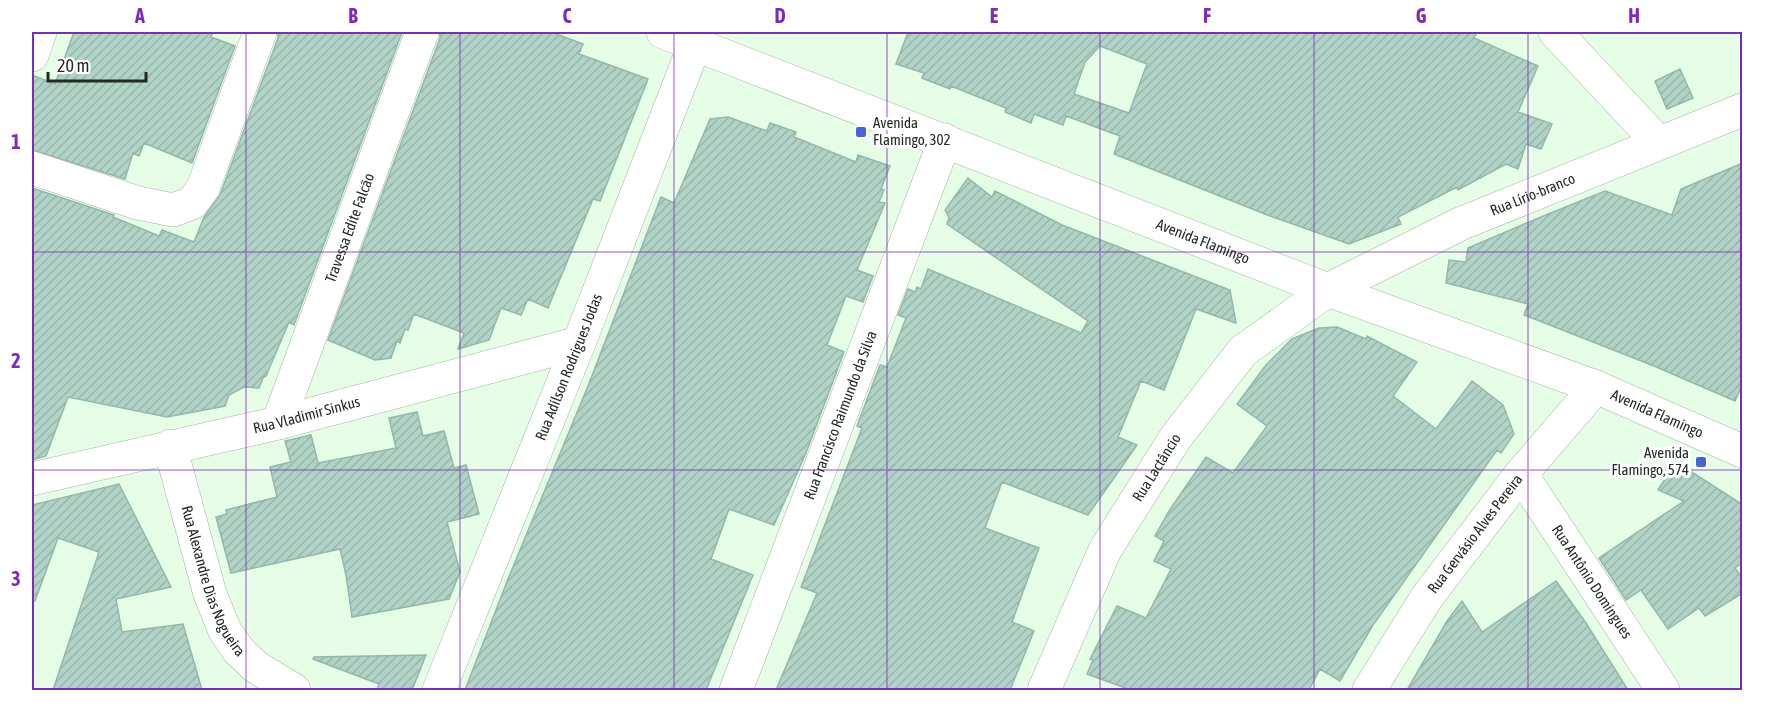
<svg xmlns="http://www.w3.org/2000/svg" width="1774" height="722" viewBox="0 0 1774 722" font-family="'Asap Condensed',sans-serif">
<defs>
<pattern id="building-hatch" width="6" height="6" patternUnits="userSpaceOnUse" patternTransform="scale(1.5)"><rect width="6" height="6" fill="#b0d3c6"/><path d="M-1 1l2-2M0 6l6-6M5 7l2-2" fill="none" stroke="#97b5aa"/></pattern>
</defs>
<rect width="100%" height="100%" fill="#e5fee5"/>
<path fill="url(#building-hatch)" stroke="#94b7aa" stroke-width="1.5" fill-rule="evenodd" d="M 74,32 L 213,32 L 211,37 L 235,46 L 192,163 L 144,143 L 139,156 L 133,153 L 125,179 L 32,150 L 32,75 L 55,84 Z
M 278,32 L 402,32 L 294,325 L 289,322 L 266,376 L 263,378 L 259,388 L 244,387 L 229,395 L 225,406 L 167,417 L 68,397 L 46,456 L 32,460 L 32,188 L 114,215 L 113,217 L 159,236 L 162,230 L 194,242 L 204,217 L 220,195 L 278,38 Z
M 440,32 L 551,32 L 583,44 L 579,54 L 648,79 L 600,201 L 593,199 L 548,308 L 528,299 L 521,315 L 501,308 L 489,340 L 458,349 L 464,333 L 414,314 L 408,330 L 405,329 L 400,343 L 397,341 L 391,358 L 375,360 L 328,340 L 440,38 Z
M 908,32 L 1477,32 L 1474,38 L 1538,66 L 1518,112 L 1552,124 L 1541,149 L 1526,144 L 1518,169 L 1506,164 L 1458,190 L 1457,187 L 1398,217 L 1401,224 L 1349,244 L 1270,216 L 1114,154 L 1120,136 L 1066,116 L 1063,125 L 1034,114 L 1031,123 L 1005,112 L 1006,108 L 951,86 L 950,89 L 922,78 L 924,73 L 896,64 ZM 1100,46 L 1147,64 L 1129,113 L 1074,94 L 1085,62 Z
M 1680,69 L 1693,98 L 1667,109 L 1655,81 Z
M 728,117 L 767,131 L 770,123 L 796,132 L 794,137 L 856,162 L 858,155 L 890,166 L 881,189 L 884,190 L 879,202 L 885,203 L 857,270 L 873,276 L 863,302 L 846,296 L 827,345 L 844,352 L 806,453 L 774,525 L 729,509 L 711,559 L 753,575 L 706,690 L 465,690 L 508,579 L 588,386 L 661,197 L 674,203 L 710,119 Z
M 1743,163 L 1743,383 L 1735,401 L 1654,366 L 1524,315 L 1528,304 L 1446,283 L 1449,260 L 1466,262 L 1468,248 L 1536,219 L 1605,191 L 1672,215 L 1681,189 Z
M 968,178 L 992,197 L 995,191 L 1062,225 L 1230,290 L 1236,323 L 1196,309 L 1164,390 L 1141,381 L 1118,437 L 1137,445 L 1088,515 L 1002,482 L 985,528 L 1039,548 L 1012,622 L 1034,631 L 1010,690 L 776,690 L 817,593 L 801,587 L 862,428 L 857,426 L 880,365 L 887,367 L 906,318 L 898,315 L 908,289 L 915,292 L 917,287 L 921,289 L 928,269 L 1081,333 L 1088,321 L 947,224 L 949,218 L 945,210 Z
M 1337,327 L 1366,339 L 1367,336 L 1417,362 L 1393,396 L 1436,429 L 1472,381 L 1503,405 L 1514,434 L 1501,453 L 1497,450 L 1373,625 L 1340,681 L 1320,669 L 1309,690 L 1131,690 L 1087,674 L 1093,660 L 1090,659 L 1117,606 L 1146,618 L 1171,569 L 1154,561 L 1164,541 L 1155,536 L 1169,511 L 1206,457 L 1233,473 L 1267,426 L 1237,404 L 1266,365 L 1292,339 L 1319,328 Z
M 417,412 L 423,436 L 444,431 L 454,468 L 466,465 L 479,514 L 447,522 L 460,572 L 449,599 L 352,617 L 346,575 L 340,549 L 231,573 L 216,517 L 227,514 L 226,510 L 277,497 L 270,467 L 291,462 L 285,441 L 311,435 L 318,463 L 396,448 L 389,418 Z
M 1676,462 L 1743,505 L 1743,562 L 1735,568 L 1743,579 L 1743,593 L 1705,616 L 1699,608 L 1668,629 L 1641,590 L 1626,600 L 1599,558 L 1684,501 L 1658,490 Z
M 119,484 L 171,587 L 116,599 L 122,632 L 183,624 L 202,690 L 53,690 L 99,552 L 58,538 L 35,601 L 32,601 L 32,505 Z
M 1556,581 L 1586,623 L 1628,690 L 1407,690 L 1447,621 L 1462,601 L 1482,632 Z
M 426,655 L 412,690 L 377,690 L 379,684 L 313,659 L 314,657 Z"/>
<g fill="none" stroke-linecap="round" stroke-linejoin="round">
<defs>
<g id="street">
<path d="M 1555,32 L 1658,142"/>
<path d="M 32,55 L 40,32"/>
<path d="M 32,168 L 138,203 L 173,210 L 192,203 L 203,188 L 260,32"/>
<path id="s1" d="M 1328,290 L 1460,224 L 1742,110"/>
<path id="s2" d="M 278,423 L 422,32"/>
<path id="s3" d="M 170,446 L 210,594 L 225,631 L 239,651 L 256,667 L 294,690"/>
<path id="s4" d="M 1521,474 L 1663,690"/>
<path id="s5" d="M 32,479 L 278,423 L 579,343"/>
<path id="s6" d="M 439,690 L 579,343 L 695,44"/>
<path id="s7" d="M 736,690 L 945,140"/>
<path id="s8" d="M 1369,690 L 1427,597 L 1521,474 L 1596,387"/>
</g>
<g id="secondary">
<path id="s9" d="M 663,32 L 1328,290 L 1596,387 L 1742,451"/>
<path id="s10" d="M 1044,690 L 1105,550 L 1176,437 L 1243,351 L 1328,290"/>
</g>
</defs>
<use href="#street" stroke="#a0b7a0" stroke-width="34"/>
<use href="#secondary" stroke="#a0b7a0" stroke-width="34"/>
<use href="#street" stroke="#fff" stroke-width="33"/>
<use href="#secondary" stroke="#fff" stroke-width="33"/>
</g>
<path fill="none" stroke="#7b2cbf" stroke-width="1.5" stroke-opacity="0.55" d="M 246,32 L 246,690M 460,32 L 460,690M 674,32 L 674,690M 887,32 L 887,690M 1100,32 L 1100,690M 1314,32 L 1314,690M 1528,32 L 1528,690M 32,252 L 1742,252M 32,470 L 1742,470"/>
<g fill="#4266d9" stroke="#fff" stroke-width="2">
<rect x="855" y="126" width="12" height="12" rx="3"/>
<rect x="1695" y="456" width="12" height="12" rx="3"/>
</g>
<g text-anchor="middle" stroke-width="6" stroke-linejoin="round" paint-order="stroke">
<g font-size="15" fill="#222b22" stroke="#fff" text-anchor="start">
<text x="873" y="128">Avenida<tspan x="873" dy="17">Flamingo, 302</tspan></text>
<text x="1689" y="458" text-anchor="end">Avenida<tspan x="1689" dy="17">Flamingo, 574</tspan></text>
</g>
<g font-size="15" fill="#222b22" stroke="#fff">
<text dy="5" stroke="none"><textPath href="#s1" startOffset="226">Rua Lírio-branco</textPath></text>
<text dy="5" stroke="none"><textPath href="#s2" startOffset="208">Travessa Edite Falcão</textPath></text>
<text dy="5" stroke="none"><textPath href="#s9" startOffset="579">Avenida Flamingo</textPath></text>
<text dy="5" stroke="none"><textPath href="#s6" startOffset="348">Rua Adílson Rodrigues Jodas</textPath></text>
<text dy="5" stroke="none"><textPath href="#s9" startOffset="1065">Avenida Flamingo</textPath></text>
<text dy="5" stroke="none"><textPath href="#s5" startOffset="282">Rua Vladimir Sinkus</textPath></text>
<text dy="5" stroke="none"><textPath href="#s7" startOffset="294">Rua Francisco Raimundo da Silva</textPath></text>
<text dy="5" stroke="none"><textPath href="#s10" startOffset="250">Rua Lactâncio</textPath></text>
<text dy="5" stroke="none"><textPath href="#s8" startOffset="189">Rua Gervásio Alves Pereira</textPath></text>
<text dy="5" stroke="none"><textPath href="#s3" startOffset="142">Rua Alexandre Dias Nogueira</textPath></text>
<text dy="5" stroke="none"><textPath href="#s4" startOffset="129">Rua Antônio Domingues</textPath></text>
</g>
</g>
<rect width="1774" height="722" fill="none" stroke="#ffffff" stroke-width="66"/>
<path d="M48 72v9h98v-9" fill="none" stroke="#222b22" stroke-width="3"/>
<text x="57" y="72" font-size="18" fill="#222b22" stroke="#ffffff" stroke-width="4.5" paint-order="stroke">20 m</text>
<rect x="33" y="33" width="1708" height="656" fill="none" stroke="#7b2cbf" stroke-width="2"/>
<g font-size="20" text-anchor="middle" font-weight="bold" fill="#7b2cbf">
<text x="140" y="23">A</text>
<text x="353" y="23">B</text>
<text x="567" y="23">C</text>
<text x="780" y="23">D</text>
<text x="994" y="23">E</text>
<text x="1207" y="23">F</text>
<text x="1421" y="23">G</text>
<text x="1634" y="23">H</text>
<text x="16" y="149">1</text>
<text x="16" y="368">2</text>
<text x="16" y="586">3</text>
</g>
</svg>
